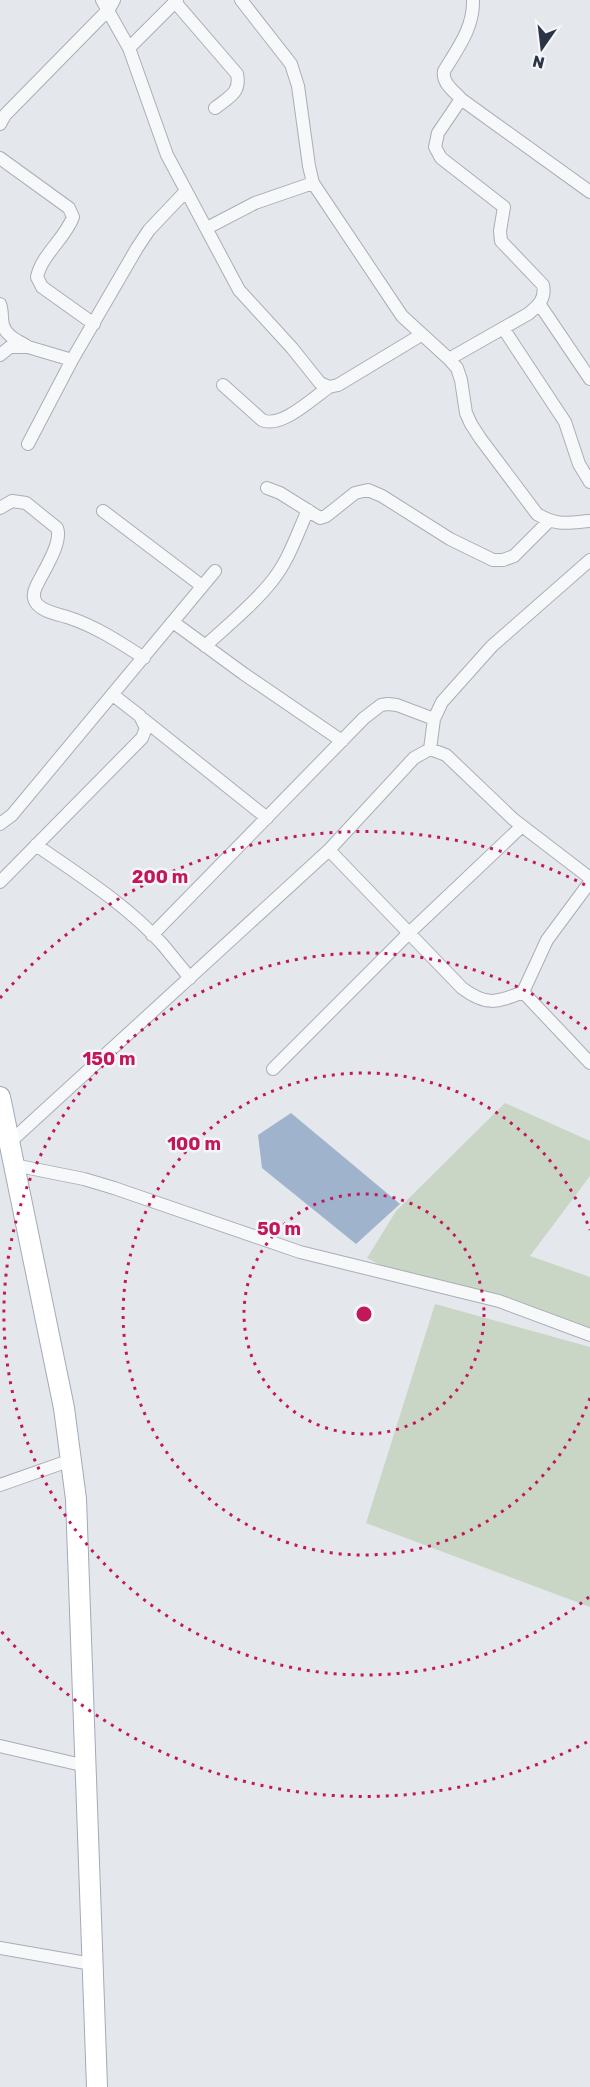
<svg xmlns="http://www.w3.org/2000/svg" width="590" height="2087" viewBox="0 0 590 2087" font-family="Rubik,sans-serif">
<rect width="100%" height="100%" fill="#e4e7ec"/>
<path fill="#c9d6c5" d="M 505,1103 L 590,1141 L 590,1176 L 530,1256 L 590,1277 L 590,1330 L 405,1278 L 367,1258 L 396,1211 Z
M 435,1304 L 590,1347 L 590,1607 L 366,1523 Z"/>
<path fill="#9fb4cc" d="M 291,1113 L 400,1204 L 356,1244 L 262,1168 L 258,1135 Z"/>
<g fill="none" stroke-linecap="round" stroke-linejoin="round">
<defs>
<path id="minor" d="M 102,0 L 129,48 L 167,155 L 239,290 L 292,348 L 320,383 L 329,387 L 338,385 L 421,335
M 241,0 L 291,64 L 298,86 L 309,166 L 313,183 L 402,316 L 449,359 L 457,368 L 461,380 L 466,413 L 471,424 L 480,438 L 537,514 C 557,526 567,523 589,521
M 473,0 C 474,27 458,48 444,71 C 442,83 453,90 461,99 L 590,192
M 175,2 L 237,74 C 241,93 229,97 215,108
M 129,48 L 177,0
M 0,124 L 5,115 L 109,9 L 114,0
M 0,158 L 69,208 L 73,217 C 65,239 42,254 37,277 L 42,287 L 94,324
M 207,228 L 255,203 L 313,183
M 0,304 C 3,312 1,318 3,325 C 6,336 18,341 27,346
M 540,305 L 590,379
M 503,328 L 565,422 L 579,464 L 590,482
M 0,355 L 10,347 L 28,347 L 72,360
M 449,359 L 528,314 C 538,306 546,299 543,285 L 501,241 L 500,231 L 504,207 L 441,158 L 435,147 L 438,133 L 461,99
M 223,385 L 262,420 C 281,429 313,398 329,387
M 28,444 L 72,360 L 137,248 L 149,230 L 186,191
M 267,488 L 280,493 L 320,518 L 326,516 L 355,493 L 368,490 L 382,496 L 450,539 L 493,560 L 503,560 L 514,556 L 549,521
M 0,508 L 12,501 L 26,503 L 57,528 C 63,543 42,573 36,587 C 33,593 33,599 37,604 C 44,612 57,614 67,617 C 95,626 118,641 144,658
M 103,511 L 202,586
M 173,622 L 244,674 L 342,741
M 205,646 C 228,625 253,605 272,581 C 289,560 297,534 308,510
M 143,719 L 267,818
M 430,749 L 434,719 L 442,702 L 492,646 L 590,560
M 0,824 L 12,815 L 215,571
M 36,845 C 79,875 127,905 163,945 C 172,956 181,967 190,978
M 329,850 L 462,988 C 486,1006 496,1003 523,992
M 0,882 L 142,738 L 146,728 L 140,716 L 113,695
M 590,882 L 547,940 L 523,992 L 590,1063
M 152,935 L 364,718 L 381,705 L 388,704 L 397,705 L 434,719
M 273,1069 L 409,933 L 522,826
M 10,1142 L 329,850 L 414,758 L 430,749 L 446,755 L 513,819 L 590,878
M 14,1165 L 84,1179 L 114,1188 L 300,1252 L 499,1301 L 590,1335
M 0,1485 L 71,1460
M 0,1746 L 86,1766
M 0,1948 L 92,1964"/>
<path id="primary" d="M 0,1097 L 64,1408 L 76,1499 L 97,2087"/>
</defs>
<use href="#minor" stroke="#a9aeb7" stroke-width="14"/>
<use href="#primary" stroke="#a3abb8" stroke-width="22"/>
<use href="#minor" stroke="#f7f8fa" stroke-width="12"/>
<use href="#primary" stroke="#fff" stroke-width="20"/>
</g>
<g fill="none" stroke="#c2185b" stroke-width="3" stroke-dasharray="3 6">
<circle cx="364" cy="1314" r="120"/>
<path d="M590 1398A241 241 0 1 1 590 1230"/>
<path d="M589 1597A361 361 0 1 1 589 1031"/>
<path d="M587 1742A482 482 0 0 1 0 1630M0 998A482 482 0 0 1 587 886"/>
</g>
<circle cx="364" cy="1314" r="9" fill="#c2185b" stroke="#f4f6f9" stroke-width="3"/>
<g font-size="18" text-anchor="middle" font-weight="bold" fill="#c2185b" stroke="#f4f6f9" stroke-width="5" stroke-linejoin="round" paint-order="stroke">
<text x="160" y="883">200 m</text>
<text x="109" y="1065">150 m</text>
<text x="194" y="1150">100 m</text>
<text x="279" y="1235">50 m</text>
</g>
<g transform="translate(542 48) rotate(194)" stroke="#f4f6f9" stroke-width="4.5" paint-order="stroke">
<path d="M0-4.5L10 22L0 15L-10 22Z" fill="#2b3445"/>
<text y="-9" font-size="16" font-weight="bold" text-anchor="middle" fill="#2b3445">N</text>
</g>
</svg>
